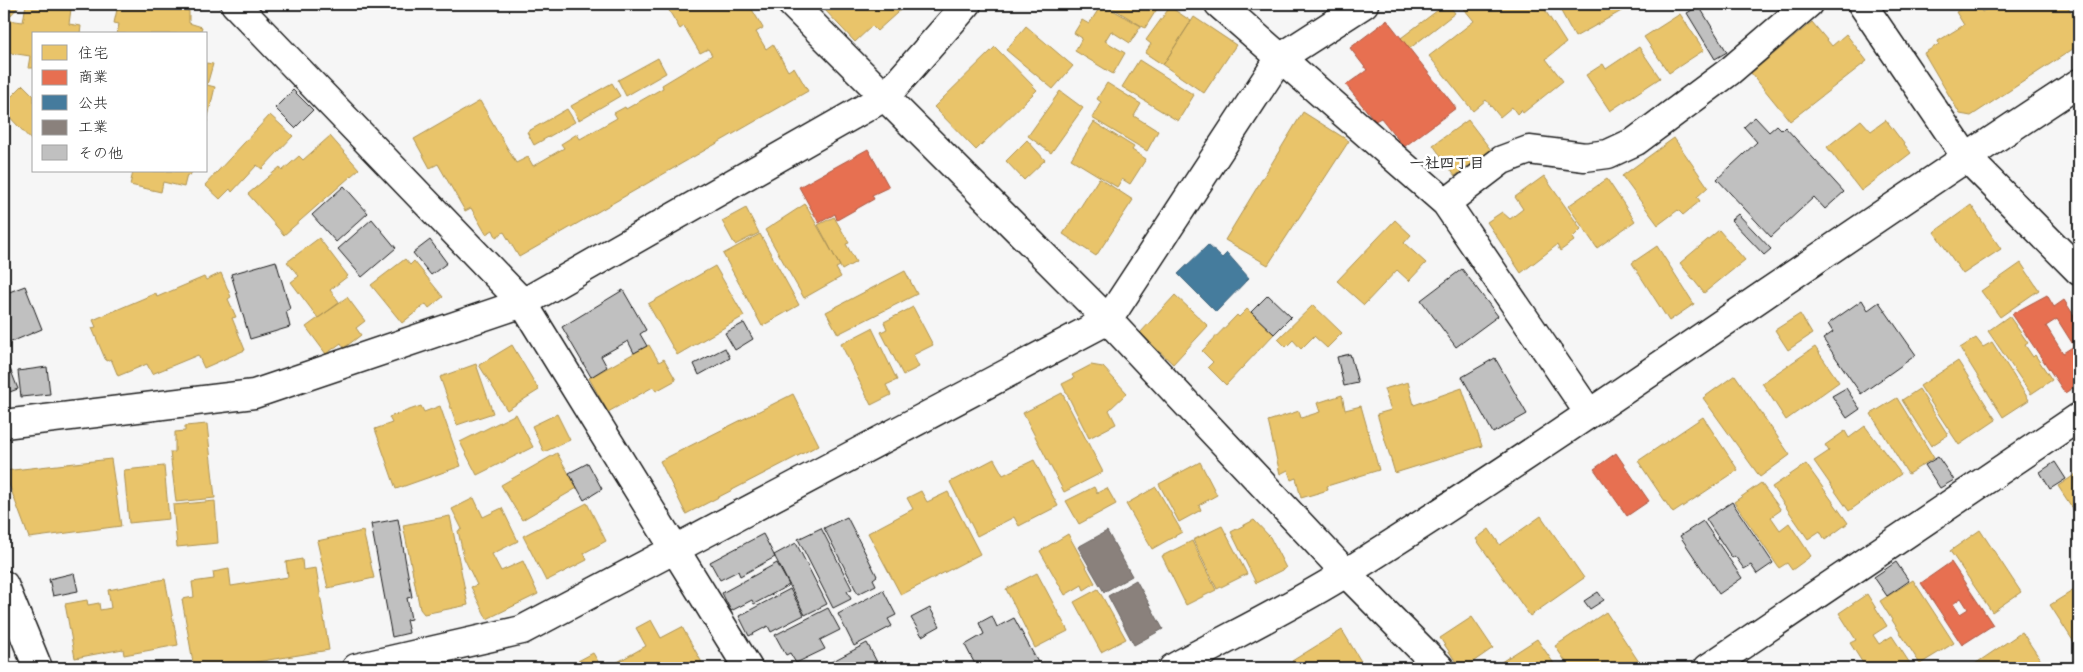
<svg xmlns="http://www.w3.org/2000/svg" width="2083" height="672" viewBox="0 0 2083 672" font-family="'Patrick Hand','Klee One',sans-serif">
<rect width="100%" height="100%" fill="#f6f6f6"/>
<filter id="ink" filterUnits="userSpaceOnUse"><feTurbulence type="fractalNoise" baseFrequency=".02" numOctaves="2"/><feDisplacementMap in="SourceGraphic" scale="10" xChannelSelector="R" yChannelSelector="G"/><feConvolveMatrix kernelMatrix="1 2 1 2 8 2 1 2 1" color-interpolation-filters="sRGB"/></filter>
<g filter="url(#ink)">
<path fill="#e9c46a" stroke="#ac9253" d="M 5,4 L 21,4 L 9,17 L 4,12 Z
M 26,4 L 71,9 L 69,24 L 81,26 L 80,34 L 34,34 L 34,68 L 28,68 L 30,56 L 4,52 L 8,20 L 23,22 Z
M 113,4 L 179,4 L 178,8 L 189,11 L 189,23 L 202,27 L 200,34 L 117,34 L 119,24 L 114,23 L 118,5 Z
M 665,4 L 743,4 L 746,8 L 750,6 L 763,28 L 756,32 L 766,49 L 773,44 L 788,71 L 794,67 L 808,91 L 519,257 L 504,232 L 496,237 L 493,230 L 486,234 L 471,208 L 465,211 L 438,164 L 430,168 L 414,139 L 480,101 L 516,163 L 528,157 L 533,166 L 564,148 L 561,144 L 577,134 L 580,139 L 617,118 L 614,113 L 625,107 L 626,109 L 663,88 L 662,85 L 712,55 L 708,49 L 700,53 L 684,26 L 680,29 Z
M 830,4 L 907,4 L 877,31 L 872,26 L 855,42 L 824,9 Z
M 1102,4 L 1141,26 L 1130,43 L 1111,31 L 1105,41 L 1125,53 L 1113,74 L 1075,51 L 1082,38 L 1074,33 L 1082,20 L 1089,24 Z
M 1106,4 L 1160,4 L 1145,28 Z
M 1446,4 L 1448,4 L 1455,13 L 1409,49 L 1401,38 Z
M 1460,4 L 1541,4 L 1566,43 L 1546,59 L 1563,81 L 1523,113 L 1521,110 L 1517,114 L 1512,107 L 1500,117 L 1486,100 L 1473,111 L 1429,56 L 1474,21 Z
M 1557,4 L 1622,4 L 1625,9 L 1575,37 Z
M 1726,4 L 1738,4 L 1731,9 Z
M 1970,4 L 1977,4 L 1982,12 L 1990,7 L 1988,4 L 2066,4 L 2079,24 L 2079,45 L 1971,116 L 1960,114 L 1924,53 L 1939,44 L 1938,41 L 1964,25 L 1956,12 Z
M 1170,7 L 1191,21 L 1163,65 L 1145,53 L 1151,44 L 1146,40 Z
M 1680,14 L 1704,50 L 1669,73 L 1644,37 Z
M 1194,17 L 1236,45 L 1204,93 L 1163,65 Z
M 1812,22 L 1832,46 L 1846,34 L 1867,61 L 1790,121 L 1751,73 Z
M 1026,26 L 1073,66 L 1053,89 L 1006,50 Z
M 995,47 L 1037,90 L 976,150 L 934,107 Z
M 1639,47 L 1660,78 L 1610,111 L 1586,75 L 1603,64 L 1606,69 Z
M 658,58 L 666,73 L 626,96 L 618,80 Z
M 1139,60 L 1194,95 L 1178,121 L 1122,87 Z
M 206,63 L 213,64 L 207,85 L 215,87 L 206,125 Z
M 612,83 L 620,96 L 579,120 L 571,106 Z
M 1107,83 L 1141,104 L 1134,116 L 1158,131 L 1147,151 L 1092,118 L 1101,102 L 1097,99 Z
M 23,85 L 34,96 L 34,143 L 4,111 L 4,104 Z
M 1060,91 L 1083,108 L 1051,153 L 1028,136 Z
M 567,109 L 575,122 L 534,145 L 527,132 Z
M 1303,112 L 1349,141 L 1268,265 L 1225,240 Z
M 270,115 L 293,136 L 262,169 L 257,165 L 232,192 L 230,189 L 220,199 L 205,185 Z
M 1468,120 L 1491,150 L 1455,176 L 1433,145 Z
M 1861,120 L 1871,131 L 1886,120 L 1911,153 L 1861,191 L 1827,147 Z
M 1094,122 L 1134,147 L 1132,150 L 1146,159 L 1130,184 L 1122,179 L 1117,187 L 1071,159 Z
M 330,136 L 359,169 L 284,235 L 248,194 L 280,167 L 282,171 L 299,156 L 303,160 Z
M 1674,138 L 1708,187 L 1697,197 L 1700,201 L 1683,215 L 1678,210 L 1658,225 L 1622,176 Z
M 1027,140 L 1045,160 L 1024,180 L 1006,161 Z
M 129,171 L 192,171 L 190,176 L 187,175 L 184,187 L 163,182 L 161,192 L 130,185 L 133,172 Z
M 1544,176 L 1581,229 L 1572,238 L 1574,241 L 1560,251 L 1557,245 L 1521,273 L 1487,222 L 1502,212 L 1510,219 L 1523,209 L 1515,197 Z
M 1099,178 L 1133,200 L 1096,256 L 1063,234 Z
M 1607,179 L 1635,221 L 1597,248 L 1568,206 Z
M 805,204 L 840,266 L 836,268 L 841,277 L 804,298 L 765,230 Z
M 1971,205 L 2001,249 L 1963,274 L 1934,232 Z
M 746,208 L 759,233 L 735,245 L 722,221 Z
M 834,217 L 849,243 L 846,244 L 856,262 L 842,270 L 818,225 Z
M 1395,220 L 1411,235 L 1404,243 L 1426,263 L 1409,281 L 1397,270 L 1364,305 L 1337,281 Z
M 1719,230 L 1745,260 L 1704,293 L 1680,263 Z
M 760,234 L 799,305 L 762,326 L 723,254 Z
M 319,238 L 348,276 L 330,290 L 340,303 L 318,318 L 291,282 L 299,276 L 287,262 Z
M 1657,246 L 1694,304 L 1669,321 L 1632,263 Z
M 405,259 L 410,265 L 414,261 L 443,297 L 429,308 L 426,304 L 402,323 L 371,285 Z
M 2021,263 L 2039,290 L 2000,317 L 1981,291 Z
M 715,266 L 744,316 L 677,355 L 648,304 Z
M 905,271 L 917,294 L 838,334 L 826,312 Z
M 221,273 L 231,297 L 228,299 L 236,317 L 232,318 L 245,350 L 204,368 L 198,355 L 152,374 L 147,364 L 118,376 L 111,359 L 106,361 L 92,328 L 96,327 L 93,320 L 156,293 L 157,297 L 204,277 L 206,280 Z
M 1175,295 L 1208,326 L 1173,364 L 1140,333 Z
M 347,297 L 365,321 L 356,328 L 361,335 L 344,348 L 341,343 L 326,354 L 306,327 Z
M 1313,305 L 1342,333 L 1327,348 L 1314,336 L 1301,349 L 1293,340 L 1286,347 L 1278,339 Z
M 913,307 L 933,345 L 913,355 L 919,367 L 903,375 L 881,332 L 887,329 L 884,322 Z
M 1247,309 L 1274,334 L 1226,385 L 1208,367 L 1213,362 L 1202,351 L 1237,315 L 1239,317 Z
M 1800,314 L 1812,334 L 1788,350 L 1775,330 Z
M 2009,316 L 2028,343 L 2025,345 L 2033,357 L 2035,355 L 2052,380 L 2031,394 L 1988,331 Z
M 872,328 L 897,380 L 886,385 L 891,395 L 871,405 L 841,344 Z
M 1976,338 L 1983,347 L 1992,342 L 2029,400 L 2003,417 L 1960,348 Z
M 512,345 L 539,390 L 507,410 L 479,365 Z
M 649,345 L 659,362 L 664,359 L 676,380 L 656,391 L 653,387 L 608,412 L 589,378 Z
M 1815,347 L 1839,382 L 1786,420 L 1762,383 Z
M 1958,361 L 1996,420 L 1959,445 L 1920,386 Z
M 476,364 L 493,413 L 457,425 L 440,377 Z
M 1091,365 L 1103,367 L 1127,393 L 1109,410 L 1116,424 L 1089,438 L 1062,384 L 1074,378 L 1072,375 Z
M 1735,375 L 1790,455 L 1760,477 L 1703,398 Z
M 1408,382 L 1414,405 L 1462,388 L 1482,446 L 1395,473 L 1377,414 L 1391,410 L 1384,389 Z
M 1919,389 L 1948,435 L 1931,446 L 1902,400 Z
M 1062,393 L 1103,472 L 1064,492 L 1023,413 Z
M 793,394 L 819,445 L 686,514 L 660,461 Z
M 1342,395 L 1345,410 L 1361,406 L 1379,470 L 1327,486 L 1328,490 L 1301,498 L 1296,478 L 1291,480 L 1288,470 L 1280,474 L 1268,421 L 1299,411 L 1301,418 L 1320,412 L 1317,403 Z
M 1897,398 L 1934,458 L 1908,474 L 1871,414 Z
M 421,406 L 424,412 L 440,406 L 461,466 L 396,489 L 375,429 L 392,423 L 389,417 Z
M 516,414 L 533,447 L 477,475 L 460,442 Z
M 557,414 L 570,440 L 544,452 L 532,426 Z
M 1703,417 L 1738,470 L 1673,513 L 1638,461 Z
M 207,424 L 215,498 L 176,502 L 170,452 L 175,452 L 175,432 L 185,431 L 185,426 Z
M 1865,426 L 1901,474 L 1849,511 L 1814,461 L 1829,451 L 1825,445 L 1845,431 L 1849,438 Z
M 557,453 L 577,488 L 522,520 L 501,485 Z
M 111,459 L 121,526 L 29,538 L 4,471 Z
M 994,459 L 1003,475 L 1034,460 L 1058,506 L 1019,526 L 1014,517 L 977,536 L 950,482 Z
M 1200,462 L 1217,495 L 1199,505 L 1201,510 L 1179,522 L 1159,484 Z
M 1806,464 L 1848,523 L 1825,540 L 1820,531 L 1808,539 L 1772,487 Z
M 164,466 L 169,519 L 129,523 L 124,470 Z
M 2079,472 L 2079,518 L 2058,486 Z
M 1761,483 L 1781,510 L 1771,517 L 1780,530 L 1789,523 L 1811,556 L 1792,570 L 1787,563 L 1779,568 L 1734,502 Z
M 1094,487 L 1097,493 L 1107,488 L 1116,504 L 1079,524 L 1066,501 Z
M 1156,487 L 1182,532 L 1152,549 L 1126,504 Z
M 921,491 L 927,502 L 948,492 L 980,554 L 901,595 L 868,533 L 913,509 L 907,498 Z
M 474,498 L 483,517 L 502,508 L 518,541 L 492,554 L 501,571 L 523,561 L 538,594 L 487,619 L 471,587 L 477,585 L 464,558 L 458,531 L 462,529 L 452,509 Z
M 215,501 L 218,543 L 177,547 L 173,505 Z
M 587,503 L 606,541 L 584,553 L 587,560 L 546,581 L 523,536 Z
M 450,516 L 468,605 L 424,614 L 420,609 L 403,525 Z
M 1541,516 L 1584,578 L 1530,616 L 1476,539 L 1489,529 L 1500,545 Z
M 1254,520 L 1270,537 L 1286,568 L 1256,583 L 1231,532 Z
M 1222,526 L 1247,574 L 1217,589 L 1193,540 Z
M 1980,530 L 2021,592 L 1992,612 L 1950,551 Z
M 363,531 L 374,578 L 328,588 L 317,541 Z
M 1068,534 L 1095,583 L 1084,590 L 1082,585 L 1065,595 L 1040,551 Z
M 1192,541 L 1216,590 L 1186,605 L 1162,556 Z
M 302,559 L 303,570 L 316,568 L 329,650 L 220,668 L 194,668 L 182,599 L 194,597 L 192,582 L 214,579 L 213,572 L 229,569 L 231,586 L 288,577 L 286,562 Z
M 1037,573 L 1068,631 L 1035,648 L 1006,589 Z
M 165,579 L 178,645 L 124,655 L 123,649 L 75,658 L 65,604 L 87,600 L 88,605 L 99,603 L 100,610 L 111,608 L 108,590 Z
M 1913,580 L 1954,643 L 1920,664 L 1880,601 Z
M 1098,589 L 1126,639 L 1101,652 L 1074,602 Z
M 2074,590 L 2079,598 L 2079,650 L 2050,605 Z
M 1867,594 L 1887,626 L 1873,635 L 1879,644 L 1892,636 L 1913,668 L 1866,668 L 1850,643 L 1856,640 L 1839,613 Z
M 1606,612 L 1639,662 L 1630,668 L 1570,668 L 1555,646 Z
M 1472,617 L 1493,648 L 1464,668 L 1460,668 L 1440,638 Z
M 651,620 L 661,638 L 682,627 L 705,668 L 607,668 L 646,646 L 636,628 Z
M 1342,630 L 1365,668 L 1296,668 L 1292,661 Z
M 2022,632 L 2046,668 L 1969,668 Z
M 1537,639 L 1557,668 L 1492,668 Z
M 593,653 L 602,668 L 582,668 L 578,661 Z"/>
<path fill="#e76f51" stroke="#aa5641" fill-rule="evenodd" d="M 1387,20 L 1456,108 L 1404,147 L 1381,118 L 1375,121 L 1346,85 L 1367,70 L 1350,48 Z
M 868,149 L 889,187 L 872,195 L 874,199 L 837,220 L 835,214 L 819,223 L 799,187 Z
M 2047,295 L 2054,307 L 2064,300 L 2077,320 L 2079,318 L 2079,384 L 2065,393 L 2012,314 ZM 2057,319 L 2074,346 L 2063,353 L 2046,326 Z
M 1616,453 L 1649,501 L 1627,516 L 1594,469 Z
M 1951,562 L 1993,625 L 1962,645 L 1921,583 ZM 1961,598 L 1968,609 L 1960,614 L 1953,604 Z"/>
<path fill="#457b9d" stroke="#395e76" d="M 1208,245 L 1222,258 L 1227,253 L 1249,278 L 1216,312 L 1178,274 Z"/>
<path fill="#8a817c" stroke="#69635f" d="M 1107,531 L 1132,576 L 1104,592 L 1078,547 Z
M 1136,580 L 1163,629 L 1134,645 L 1108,596 Z"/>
<path fill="#c0c0c0" stroke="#1c1c1c" d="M 1699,6 L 1727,52 L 1715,59 L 1687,13 Z
M 293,90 L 313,110 L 295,128 L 275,108 Z
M 1755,117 L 1769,132 L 1777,125 L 1782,130 L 1785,127 L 1844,192 L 1825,209 L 1814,197 L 1771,237 L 1717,179 L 1757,142 L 1744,127 Z
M 344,186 L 368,213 L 336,242 L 312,215 Z
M 1738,214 L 1771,249 L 1764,255 L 1731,220 Z
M 372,219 L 396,248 L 362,277 L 338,249 Z
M 430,240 L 447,263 L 431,275 L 413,253 Z
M 276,261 L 290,309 L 286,311 L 290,327 L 250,339 L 231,274 Z
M 1462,269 L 1498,316 L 1456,347 L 1421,300 Z
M 25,286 L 42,329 L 4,345 L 4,294 Z
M 623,290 L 646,330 L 640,334 L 647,346 L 634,353 L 628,341 L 601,356 L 607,367 L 591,377 L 562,327 Z
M 1268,295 L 1291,317 L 1274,334 L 1251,312 Z
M 1862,300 L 1868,310 L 1879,302 L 1916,355 L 1861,394 L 1823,339 L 1833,332 L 1828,324 Z
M 744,323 L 753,339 L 735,350 L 725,333 Z
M 725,348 L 730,358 L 699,375 L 694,364 Z
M 4,353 L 18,389 L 4,394 Z
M 1350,354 L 1358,383 L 1344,386 L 1337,357 Z
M 1495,358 L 1527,414 L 1493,433 L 1462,377 Z
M 47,367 L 50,394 L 21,397 L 18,371 Z
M 1846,388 L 1860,409 L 1847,418 L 1832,396 Z
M 1938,457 L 1954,480 L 1940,488 L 1925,465 Z
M 2055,462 L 2066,479 L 2050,489 L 2040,472 Z
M 588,463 L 602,489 L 584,500 L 569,473 Z
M 1732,502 L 1773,563 L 1757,574 L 1751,565 L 1744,569 L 1735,556 L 1732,558 L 1706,519 Z
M 847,517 L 877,576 L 873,579 L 876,585 L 858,594 L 824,528 Z
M 398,519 L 412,597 L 407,598 L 411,619 L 406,620 L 409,633 L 392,637 L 371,524 Z
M 1703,521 L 1742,578 L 1719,594 L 1680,536 Z
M 821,528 L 852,589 L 847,591 L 851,599 L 833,608 L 798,539 Z
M 763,534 L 775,557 L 740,576 L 738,571 L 720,580 L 710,562 Z
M 796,543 L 827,604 L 805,615 L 774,555 Z
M 1896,562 L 1909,581 L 1887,596 L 1874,577 Z
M 777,563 L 789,585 L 754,604 L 752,600 L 731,611 L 722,593 Z
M 74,573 L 78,591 L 53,596 L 49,579 Z
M 790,589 L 804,615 L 771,632 L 768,626 L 749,636 L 739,616 Z
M 883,590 L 896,615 L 888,619 L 892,626 L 854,646 L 838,614 Z
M 1598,592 L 1604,600 L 1590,609 L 1584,601 Z
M 828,608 L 840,630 L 820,640 L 825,649 L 796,663 L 790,653 L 786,655 L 775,635 Z
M 930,608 L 940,626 L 922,636 L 911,618 Z
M 992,616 L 997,627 L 1014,618 L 1041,668 L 977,668 L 965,645 L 984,634 L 979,623 Z
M 867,643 L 880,668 L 820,668 Z"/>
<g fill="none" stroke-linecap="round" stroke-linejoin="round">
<defs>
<path id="minor" d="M 235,4 L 523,303 L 748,668
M 792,4 L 1108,320 L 1346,573 L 1440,668
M 1219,4 L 1446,203 L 1589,413
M 1862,4 L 1966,157 L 2079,271
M 1446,203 L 1502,160 L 1529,150 L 1585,157 L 1608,154 L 1636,141 L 1730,71 L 1808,4
M 356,668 L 522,630 L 1108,320 L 1280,58 L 1364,4
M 1708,668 L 2079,417"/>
<path id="tertiary" d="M 4,424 L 254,394 L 523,303 L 886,96 L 967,4
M 4,585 L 38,668
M 1173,668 C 1231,636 1292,607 1349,571 C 1596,415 1834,243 2079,83"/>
</defs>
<use href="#minor" stroke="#1c1c1c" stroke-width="31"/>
<use href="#tertiary" stroke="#1c1c1c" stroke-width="31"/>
<use href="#minor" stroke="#fff" stroke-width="28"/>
<use href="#tertiary" stroke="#fff" stroke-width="28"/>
</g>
</g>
<g text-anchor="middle" stroke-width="5" stroke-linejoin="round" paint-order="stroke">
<g font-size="15" font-weight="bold" fill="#1c1c1c" stroke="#fff">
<text x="1447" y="168">一社四丁目</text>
</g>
</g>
<rect width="2083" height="672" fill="none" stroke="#fff" stroke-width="20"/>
<rect x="10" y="10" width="2063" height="652" fill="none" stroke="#1c1c1c" stroke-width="2" filter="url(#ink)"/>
<rect x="32" y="32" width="175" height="140" fill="#ffffff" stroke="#a4a4a4"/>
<rect x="42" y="45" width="25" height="15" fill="#e9c46a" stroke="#a4a4a4"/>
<text x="78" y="58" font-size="15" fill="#1c1c1c">住宅</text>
<rect x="42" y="70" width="25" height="15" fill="#e76f51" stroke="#a4a4a4"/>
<text x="78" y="82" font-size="15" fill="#1c1c1c">商業</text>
<rect x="42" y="95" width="25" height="15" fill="#457b9d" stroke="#a4a4a4"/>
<text x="78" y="108" font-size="15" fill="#1c1c1c">公共</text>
<rect x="42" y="120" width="25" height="15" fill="#8a817c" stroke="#a4a4a4"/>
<text x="78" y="132" font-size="15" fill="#1c1c1c">工業</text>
<rect x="42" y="145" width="25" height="15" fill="#c0c0c0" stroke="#a4a4a4"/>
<text x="78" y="158" font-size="15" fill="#1c1c1c">その他</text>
</svg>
